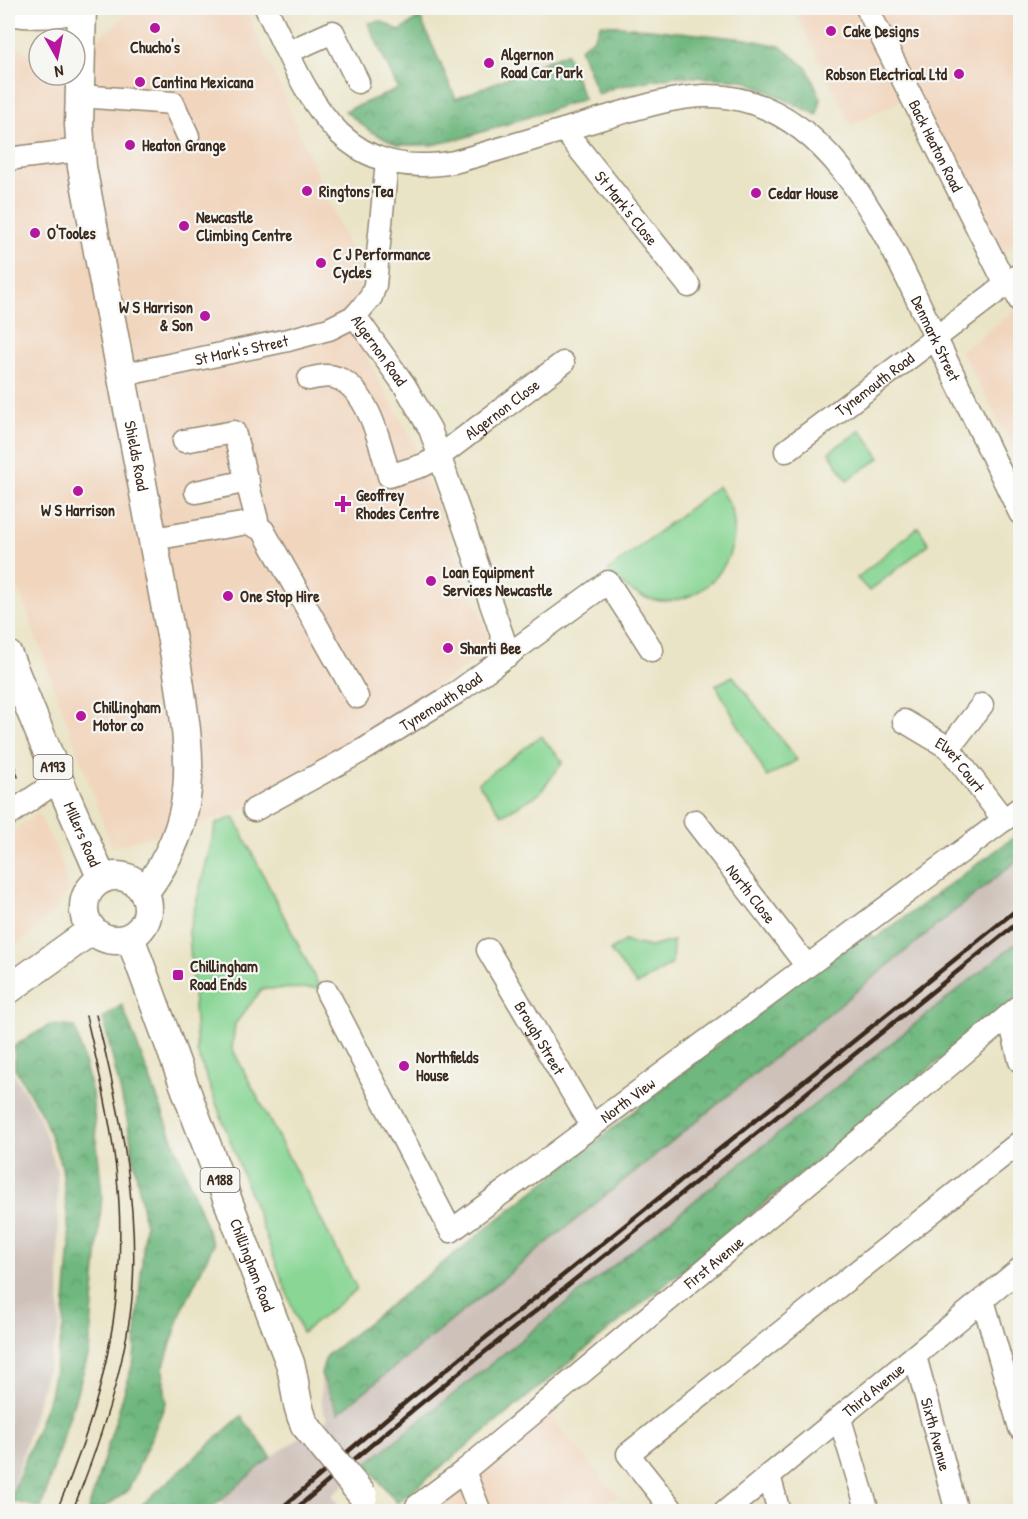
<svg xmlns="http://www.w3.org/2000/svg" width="1028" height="1519" viewBox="0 0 1028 1519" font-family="'Patrick Hand',sans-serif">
<defs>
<pattern id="forest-crowns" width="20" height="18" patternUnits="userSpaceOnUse" patternTransform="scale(1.5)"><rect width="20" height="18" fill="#6eb77e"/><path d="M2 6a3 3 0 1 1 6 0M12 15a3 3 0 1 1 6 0" fill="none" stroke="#5c9567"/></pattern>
</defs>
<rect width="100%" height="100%" fill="#f6f6f2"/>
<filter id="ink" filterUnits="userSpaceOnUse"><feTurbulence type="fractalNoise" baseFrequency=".0167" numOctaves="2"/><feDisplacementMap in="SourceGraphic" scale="12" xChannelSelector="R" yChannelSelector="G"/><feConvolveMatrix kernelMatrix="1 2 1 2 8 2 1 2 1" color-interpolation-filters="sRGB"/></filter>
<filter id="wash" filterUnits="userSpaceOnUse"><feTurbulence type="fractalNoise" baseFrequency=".008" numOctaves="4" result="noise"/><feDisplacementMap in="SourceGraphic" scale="24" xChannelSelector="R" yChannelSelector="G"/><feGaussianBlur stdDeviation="1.35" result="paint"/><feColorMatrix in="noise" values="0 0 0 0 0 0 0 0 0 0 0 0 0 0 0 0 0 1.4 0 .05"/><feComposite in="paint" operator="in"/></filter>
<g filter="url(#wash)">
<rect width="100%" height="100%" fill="#eae4c6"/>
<path fill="#f1d5bd" d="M 136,8 L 245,8 L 357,266 L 367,359 L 412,440 L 493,650 L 236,813 L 112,847 L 8,559 L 8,45 L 20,48 L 39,62 L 39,75 L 75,75 L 75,57 Z
M 794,8 L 1020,8 L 1020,239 L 984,264 L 905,99 L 851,125 Z
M 1020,307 L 1020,459 L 961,351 Z
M 38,813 L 62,862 L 67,890 L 56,910 L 31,934 L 8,950 L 8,834 Z
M 547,1412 L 618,1496 L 588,1511 L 417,1512 Z"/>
<path fill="#cec1ba" d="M 1020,833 L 1020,940 L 645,1241 L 397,1503 L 366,1465 L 332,1495 L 342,1511 L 228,1511 L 220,1501 L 271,1457 L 328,1419 L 323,1411 L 321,1397 L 321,1374 L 326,1356 L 838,949 L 868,934 L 876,938 Z
M 8,1053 L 12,1071 L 39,1116 L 57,1170 L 60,1325 L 8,1506 Z"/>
<path fill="#89d695" stroke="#62805a" stroke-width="1.5" d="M 861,430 L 880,458 L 847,480 L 829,452 Z
M 718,486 C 722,493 727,500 730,506 C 750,559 695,619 641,596 C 627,590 618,581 608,571 Z
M 918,527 L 929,544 L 869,591 L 857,578 Z
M 733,676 L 797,760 L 767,777 L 716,685 Z
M 541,736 L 563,762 L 539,794 L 502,815 L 478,783 Z
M 234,817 L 320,988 L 262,989 L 235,1024 L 232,1048 L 357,1289 L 302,1333 L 197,1052 L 189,931 L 216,824 Z
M 624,941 L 650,947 L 673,941 L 672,964 L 637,985 L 610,951 Z"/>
<path fill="url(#forest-crowns)" stroke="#54704e" stroke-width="1.5" d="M 420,17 L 456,99 L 566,53 L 584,99 L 463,138 L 432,145 L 398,145 L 370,131 L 345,111 L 398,89 L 368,23 L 381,21 L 400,31 Z
M 601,24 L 746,39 L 780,46 L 807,68 L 821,98 L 817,115 L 744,80 L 676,76 L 615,87 L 598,95 L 580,48 L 593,39 Z
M 1020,833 L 1020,858 L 338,1413 L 321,1374 L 326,1356 L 838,949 L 868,934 L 876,938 Z
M 1020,940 L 1020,995 L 397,1503 L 366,1464 Z
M 122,1005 L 213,1245 L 181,1313 L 163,1368 L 166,1403 L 128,1491 L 99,1511 L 88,1511 L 134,1360 L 145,1224 L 127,1119 L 103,1018 Z
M 50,1025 L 75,1027 L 92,1093 L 102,1195 L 89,1353 L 41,1508 L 10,1500 L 50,1395 L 63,1328 L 70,1244 L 62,1167 L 43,1116 L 15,1068 L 14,1046 Z
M 241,1416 L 271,1457 L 208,1511 L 135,1511 Z"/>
</g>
<g filter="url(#ink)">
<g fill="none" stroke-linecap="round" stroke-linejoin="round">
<defs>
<g id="minor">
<path id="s1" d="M 266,8 C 308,94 336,183 454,162 C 505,148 556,132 607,117 C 638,108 672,97 704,96 C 832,93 891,246 937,341 C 965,399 993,456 1020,513"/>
<path id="s2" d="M 867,8 L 1006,285"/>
<path d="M 288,52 L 333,32 L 358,82"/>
<path d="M 80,96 L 173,103 L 188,136"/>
<path id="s3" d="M 564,130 L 689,286"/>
<path d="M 8,159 L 80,150"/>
<path d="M 1011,281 L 1020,301"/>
<path id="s4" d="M 355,316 L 405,386 L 430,429 L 509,655"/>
<path id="s5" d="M 122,375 L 288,340 L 329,329 L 355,316 L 371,297 L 375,285 L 387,161"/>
<path id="s6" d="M 309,379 C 319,377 328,374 337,378 C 369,389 381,447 389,476 L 424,465 L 440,456 L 563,363"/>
<path d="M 184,441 L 234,432 L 257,520 L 256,525"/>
<path id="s7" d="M 786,451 L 1020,274"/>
<path d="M 196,492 L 248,481"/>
<path d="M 153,539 L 248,523 L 263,530 L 357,697"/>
<path id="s8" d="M 904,721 L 949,748 L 1004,820"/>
<path d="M 949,748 L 982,705"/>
<path id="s9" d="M 254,810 L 365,749 L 456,693 L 608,582 L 652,650"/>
<path d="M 8,815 L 59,780"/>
<path id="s10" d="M 695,821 L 807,966"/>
<path id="s11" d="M 488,950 L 592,1126"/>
<path id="s12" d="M 327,992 L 451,1231 L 1020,808"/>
<path d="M 1009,1016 L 1020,1061"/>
<path d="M 983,1300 L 1020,1428"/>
<path id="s13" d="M 915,1356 L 957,1512"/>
<path d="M 840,1419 L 868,1512"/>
<path d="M 464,1471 L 480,1512"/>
<path d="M 769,1475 L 779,1512"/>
<path id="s14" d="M 417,1506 L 464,1471 L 1020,1006"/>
<path d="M 674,1512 L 628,1454 L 1020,1142"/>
<path id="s15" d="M 725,1512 L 1020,1269"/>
</g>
<g id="major">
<path id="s16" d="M 82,8 L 79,125 L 82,167 L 177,667 C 191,757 202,816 144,893"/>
<path d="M 8,11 C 31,15 53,16 75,8"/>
<path id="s17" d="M 8,655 L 59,780 L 102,879"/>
<circle cx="116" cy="908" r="32"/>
<path id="s18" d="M 130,937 L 194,1112 L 290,1363 C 296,1383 295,1405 305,1425"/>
<path d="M 8,990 L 92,930"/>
</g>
</defs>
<use href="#minor" stroke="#928772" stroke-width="25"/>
<use href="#major" stroke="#928772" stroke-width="31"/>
<use href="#minor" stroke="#fff" stroke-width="22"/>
<use href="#major" stroke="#fff" stroke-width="28"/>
<path stroke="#3b2a1e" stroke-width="1.5" d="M 8,747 L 18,777
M 56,1512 C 104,1404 130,1287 116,1169 C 110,1117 98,1066 86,1016
M 72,1512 C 98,1448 120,1383 130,1316 C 143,1219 120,1108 96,1015"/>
<path stroke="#3b2a1e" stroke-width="4.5" d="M 277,1512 L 407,1401 L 1020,907
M 292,1512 L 414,1409 L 1020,921"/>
<defs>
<path id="major-bridge" d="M 305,1425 L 363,1496"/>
</defs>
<use href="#major-bridge" stroke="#928772" stroke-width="31" stroke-linecap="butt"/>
<use href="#major-bridge" stroke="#fff" stroke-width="28"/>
</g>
</g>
<g fill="#b5179e" stroke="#f6f6f2" stroke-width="2">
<circle cx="155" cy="28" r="6"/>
<circle cx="831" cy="31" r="6"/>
<circle cx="489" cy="63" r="6"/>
<circle cx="959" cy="74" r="6"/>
<circle cx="140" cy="82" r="6"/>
<circle cx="130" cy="145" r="6"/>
<circle cx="307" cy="191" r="6"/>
<circle cx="756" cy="193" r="6"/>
<circle cx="184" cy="226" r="6"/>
<circle cx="35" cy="233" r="6"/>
<circle cx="321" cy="263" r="6"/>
<circle cx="205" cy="316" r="6"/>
<circle cx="78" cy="491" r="6"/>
<path d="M340 495h6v6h6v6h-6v6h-6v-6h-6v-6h6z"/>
<circle cx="431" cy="581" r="6"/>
<circle cx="228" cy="596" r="6"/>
<circle cx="448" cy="648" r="6"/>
<circle cx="81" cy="716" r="6"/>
<rect x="172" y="969" width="12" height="12" rx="3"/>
<circle cx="404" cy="1066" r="6"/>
</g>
<g text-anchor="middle" stroke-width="4.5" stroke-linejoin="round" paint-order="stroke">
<g fill="#f6f6f2" stroke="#73675e" stroke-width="1.5">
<rect x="33.5" y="755" width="39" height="24" rx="4.5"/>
<rect x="200.5" y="1168" width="39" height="24" rx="4.5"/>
</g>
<g font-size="15" font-weight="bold" fill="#3b2a1e">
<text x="53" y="772">A193</text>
<text x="220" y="1185">A188</text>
</g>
<g font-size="16" font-weight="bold" fill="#3b2a1e" stroke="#f6f6f2" text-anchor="start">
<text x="843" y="37">Cake Designs</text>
<text x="155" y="53" text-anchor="middle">Chucho's</text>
<text x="501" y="60">Algernon<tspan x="501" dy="18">Road Car Park</tspan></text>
<text x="947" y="80" text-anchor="end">Robson Electrical Ltd</text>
<text x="152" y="88">Cantina Mexicana</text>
<text x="142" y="151">Heaton Grange</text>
<text x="319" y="197">Ringtons Tea</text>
<text x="768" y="199">Cedar House</text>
<text x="196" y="223">Newcastle<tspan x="196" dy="18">Climbing Centre</tspan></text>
<text x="47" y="239">O'Tooles</text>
<text x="333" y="260">C J Performance<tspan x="333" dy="18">Cycles</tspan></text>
<text x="193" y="313" text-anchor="end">W S Harrison<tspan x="193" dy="18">&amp; Son</tspan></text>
<text x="356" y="501">Geoffrey<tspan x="356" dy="18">Rhodes Centre</tspan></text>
<text x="78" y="516" text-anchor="middle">W S Harrison</text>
<text x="443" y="578">Loan Equipment<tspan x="443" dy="18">Services Newcastle</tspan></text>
<text x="240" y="602">One Stop Hire</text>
<text x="460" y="654">Shanti Bee</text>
<text x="93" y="713">Chillingham<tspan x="93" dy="18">Motor co</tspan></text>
<text x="190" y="972">Chillingham<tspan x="190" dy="18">Road Ends</tspan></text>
<text x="416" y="1063">Northfields<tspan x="416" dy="18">House</tspan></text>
</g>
<g font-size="16" fill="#3b2a1e" stroke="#f6f6f2">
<text dy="6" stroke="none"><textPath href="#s2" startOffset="154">Back Heaton Road</textPath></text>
<text dy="6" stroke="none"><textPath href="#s3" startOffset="100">St Mark's Close</textPath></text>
<text dy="6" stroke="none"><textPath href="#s1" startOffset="884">Denmark Street</textPath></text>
<text dy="6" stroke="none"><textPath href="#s5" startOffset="122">St Mark's Street</textPath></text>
<text dy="6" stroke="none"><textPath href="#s4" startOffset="42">Algernon Road</textPath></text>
<text dy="6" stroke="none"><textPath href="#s7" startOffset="111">Tynemouth Road</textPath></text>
<text dy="6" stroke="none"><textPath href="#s6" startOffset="276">Algernon Close</textPath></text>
<text dy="6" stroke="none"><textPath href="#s16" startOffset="453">Shields Road</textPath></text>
<text dy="6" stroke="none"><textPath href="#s9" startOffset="216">Tynemouth Road</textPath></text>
<text dy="6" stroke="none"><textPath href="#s8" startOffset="72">Elvet Court</textPath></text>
<text dy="6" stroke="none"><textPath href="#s17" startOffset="194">Millers Road</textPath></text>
<text dy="6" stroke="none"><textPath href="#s10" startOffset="92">North Close</textPath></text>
<text dy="6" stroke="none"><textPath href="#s11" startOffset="102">Brough Street</textPath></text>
<text dy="6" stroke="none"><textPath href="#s12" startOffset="489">North View</textPath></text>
<text dy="6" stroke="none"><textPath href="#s14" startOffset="384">First Avenue</textPath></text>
<text dy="6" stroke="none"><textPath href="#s18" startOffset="350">Chillingham Road</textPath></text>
<text dy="6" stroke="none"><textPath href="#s15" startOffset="192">Third Avenue</textPath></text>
<text dy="6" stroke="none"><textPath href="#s13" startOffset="81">Sixth Avenue</textPath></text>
</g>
</g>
<rect width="1028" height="1519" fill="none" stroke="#f6f6f2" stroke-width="30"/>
<g transform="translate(57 57) rotate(171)"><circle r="28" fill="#f6f6f2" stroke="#aba49d" stroke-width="1.5"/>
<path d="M0-4.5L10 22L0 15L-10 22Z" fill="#b5179e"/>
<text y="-9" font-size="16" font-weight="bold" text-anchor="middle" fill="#3b2a1e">N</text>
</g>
</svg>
